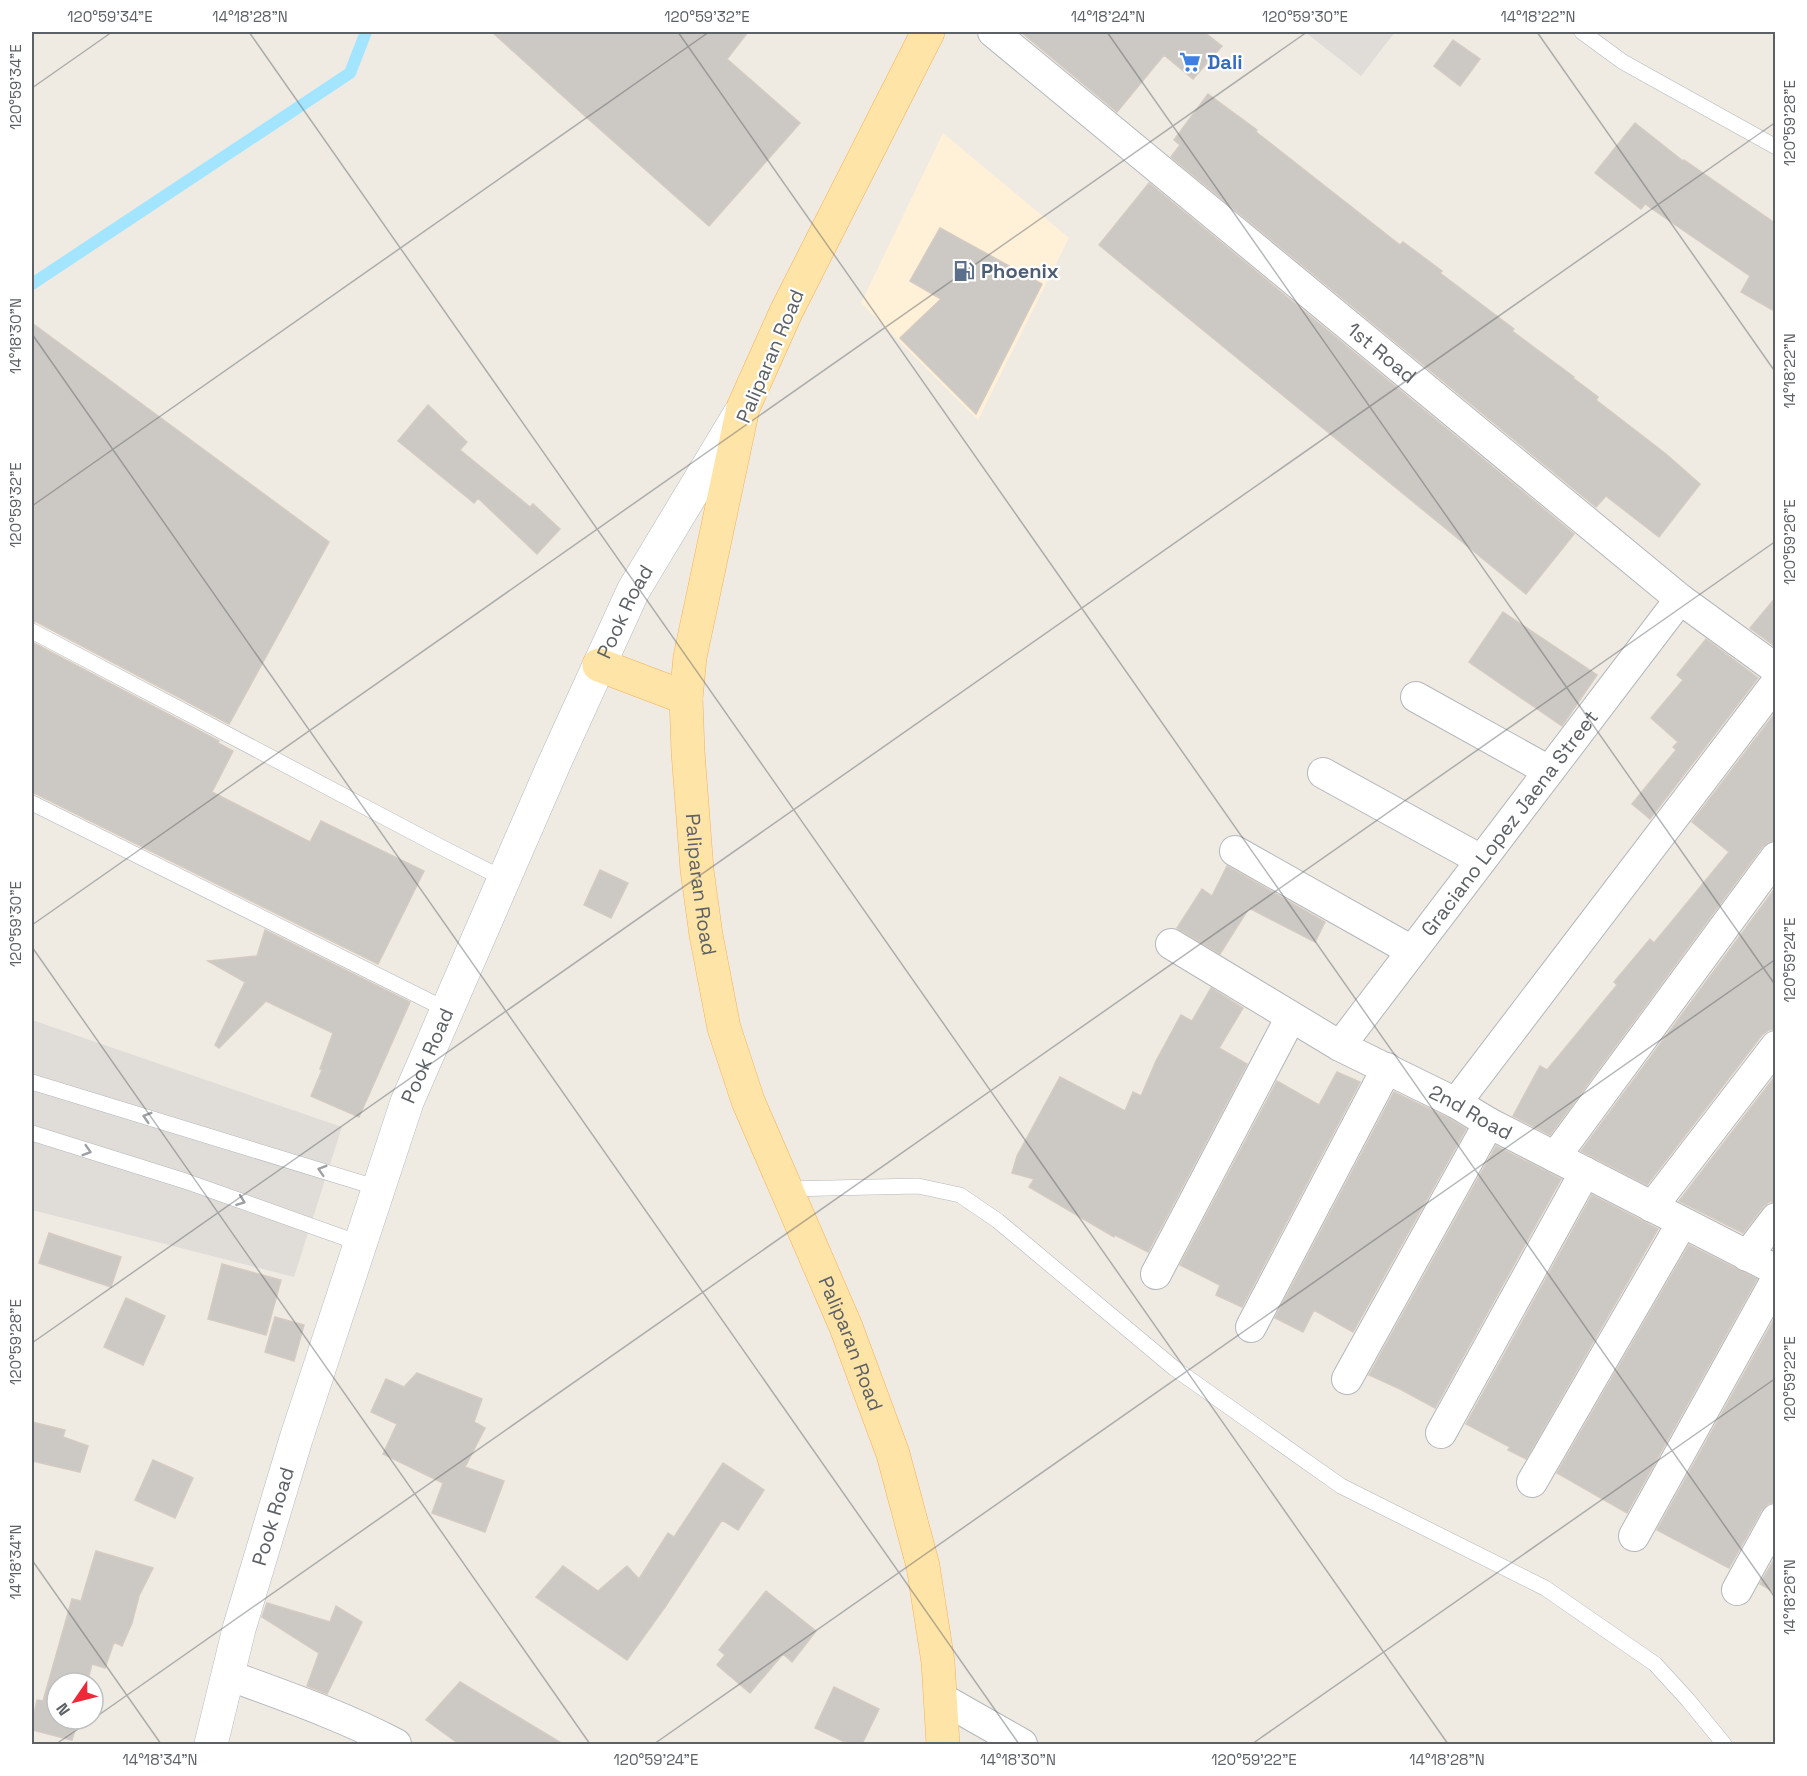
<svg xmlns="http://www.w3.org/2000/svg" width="1807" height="1776" viewBox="0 0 1807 1776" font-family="'Space Grotesk',sans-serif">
<rect width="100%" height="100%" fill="#efebe3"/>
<path fill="#fff0d8" d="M 943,133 L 1069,238 L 978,420 L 861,303 Z"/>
<path fill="#e0ddd8" d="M 1305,32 L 1395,32 L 1361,76 Z
M 32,1020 L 342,1127 L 294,1277 L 32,1210 Z"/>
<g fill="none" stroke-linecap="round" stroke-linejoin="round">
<path stroke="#a3e5ff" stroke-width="12" d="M 32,284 L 350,73 L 366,32"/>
</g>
<path fill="#ccc8c3" stroke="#d4cbc2" stroke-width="1.5" d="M 492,32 L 748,32 L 727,59 L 800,123 L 709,226 L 585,116 Z
M 1021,32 L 1204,32 L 1222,46 L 1193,79 L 1164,55 L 1117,112 Z
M 1453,40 L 1480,59 L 1460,86 L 1434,66 Z
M 1208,94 L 1257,130 L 1256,132 L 1400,245 L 1403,242 L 1442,271 L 1440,273 L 1514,329 L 1512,331 L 1574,377 L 1573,378 L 1598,397 L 1596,400 L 1666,454 L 1700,484 L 1659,537 L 1606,496 L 1596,507 L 1171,157 L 1180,145 L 1174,140 Z
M 1635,123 L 1683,161 L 1684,160 L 1776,224 L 1776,312 L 1741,292 L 1750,276 L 1645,204 L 1641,209 L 1595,173 Z
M 1149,183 L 1574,534 L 1526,594 L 1099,245 Z
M 940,228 L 1042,284 L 976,414 L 900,338 L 941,299 L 910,281 Z
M 32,323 L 329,542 L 229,724 L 37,622 L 32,621 Z
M 428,405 L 467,442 L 460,450 L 530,507 L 533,504 L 560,529 L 537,554 L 478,498 L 474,503 L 398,441 Z
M 1776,597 L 1776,647 L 1750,628 Z
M 1503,612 L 1597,675 L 1562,726 L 1469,662 Z
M 1706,639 L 1758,678 L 1650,819 L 1632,804 L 1676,750 L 1673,747 L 1678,742 L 1651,718 L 1683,680 L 1677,675 Z
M 32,642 L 219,741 L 218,743 L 233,751 L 212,792 L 310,842 L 321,821 L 424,871 L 378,964 L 32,792 Z
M 1776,712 L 1776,840 L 1769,842 L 1762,847 L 1550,1135 L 1513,1116 L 1540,1066 L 1547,1070 L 1617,985 L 1614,982 L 1650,939 L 1654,943 L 1729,852 L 1692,822 Z
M 1227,866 L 1325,922 L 1315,942 L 1249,908 L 1220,954 L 1177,928 L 1202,889 L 1212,896 Z
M 600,870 L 628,883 L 611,918 L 584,905 Z
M 1776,887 L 1776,1029 L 1769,1030 L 1762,1035 L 1647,1185 L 1581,1151 Z
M 265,930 L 410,1002 L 359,1117 L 311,1096 L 322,1070 L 320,1069 L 333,1033 L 266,1001 L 219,1048 L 215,1045 L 245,982 L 208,961 L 257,956 Z
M 1211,988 L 1243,1008 L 1219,1048 L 1247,1064 L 1148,1252 L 1115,1235 L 1114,1237 L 1029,1187 L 1034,1179 L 1012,1173 L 1017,1156 L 1060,1077 L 1125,1111 L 1133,1092 L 1141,1096 L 1156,1061 L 1181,1015 L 1192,1021 Z
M 1337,1072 L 1360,1082 L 1242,1307 L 1216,1295 L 1220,1285 L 1180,1265 L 1277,1081 L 1319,1105 Z
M 1776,1075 L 1776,1201 L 1769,1202 L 1763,1207 L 1743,1233 L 1679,1201 Z
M 1394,1092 L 1448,1118 L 1466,1129 L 1353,1332 L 1314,1310 L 1303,1332 L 1275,1318 Z
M 1496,1146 L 1561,1179 L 1435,1408 L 1400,1389 L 1369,1375 Z
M 1592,1195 L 1658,1229 L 1526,1459 L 1508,1450 L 1510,1447 L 1466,1424 Z
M 49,1233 L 121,1257 L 111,1287 L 39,1263 Z
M 1689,1245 L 1757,1279 L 1627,1513 L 1557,1473 Z
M 222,1264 L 281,1280 L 266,1335 L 208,1319 Z
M 126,1298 L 165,1316 L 143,1365 L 104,1347 Z
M 1776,1316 L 1776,1502 L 1768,1504 L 1761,1511 L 1729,1568 L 1657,1530 Z
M 275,1317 L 304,1325 L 294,1361 L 265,1352 Z
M 417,1373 L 482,1399 L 474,1422 L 485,1428 L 465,1467 L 504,1481 L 485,1532 L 432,1513 L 443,1483 L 383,1454 L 397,1424 L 371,1412 L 386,1379 L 404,1387 Z
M 32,1422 L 65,1430 L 63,1437 L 88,1446 L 80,1472 L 32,1461 Z
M 153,1460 L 193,1478 L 175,1518 L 135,1500 Z
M 723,1463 L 764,1490 L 738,1530 L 722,1520 L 665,1607 L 627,1660 L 536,1597 L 563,1566 L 598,1591 L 627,1566 L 639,1579 L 668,1533 L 674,1537 Z
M 96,1551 L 153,1568 L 139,1596 L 132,1623 L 122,1646 L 114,1642 L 105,1668 L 92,1664 L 87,1683 L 57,1683 L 57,1719 L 78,1719 L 72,1740 L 32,1730 L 32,1723 L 37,1700 L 43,1701 L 72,1599 L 81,1601 Z
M 1776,1556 L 1776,1593 L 1760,1584 Z
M 766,1591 L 816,1631 L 792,1662 L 783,1654 L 750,1693 L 717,1665 L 725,1655 L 719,1650 Z
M 267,1603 L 330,1622 L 336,1606 L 362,1622 L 327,1694 L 307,1686 L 319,1653 L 262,1617 Z
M 460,1682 L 563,1744 L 459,1744 L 426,1720 Z
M 834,1687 L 879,1709 L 862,1744 L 849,1744 L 815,1728 Z"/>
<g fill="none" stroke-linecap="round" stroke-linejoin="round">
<defs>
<path id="lane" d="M 1582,32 L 1623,62 L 1776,147
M 32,631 L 437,845 L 504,879
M 32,803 L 447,1010
M 32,1082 L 378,1188
M 32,1133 L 185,1181 L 359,1243
M 786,1189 L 918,1186 L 960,1195 L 998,1221 L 1174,1368 L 1341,1486 L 1545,1588 L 1655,1664 L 1688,1700 L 1724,1744"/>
<g id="street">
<path id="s1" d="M 993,32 L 1680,599 L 1776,669"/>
<path d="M 1416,697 L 1549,771"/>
<path d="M 1323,773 L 1481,860"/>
<path d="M 1235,851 L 1412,951"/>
<path id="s2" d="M 1171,944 L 1340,1046 L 1456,1103 L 1489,1123 L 1776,1270"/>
<path id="s3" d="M 1340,1046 L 1680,599"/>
<path d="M 1456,1103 L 1776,683"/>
<path d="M 1555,1157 L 1776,857"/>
<path d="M 1652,1207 L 1776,1046"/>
<path d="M 1747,1256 L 1776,1218"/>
<path d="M 1156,1274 L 1291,1017"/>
<path d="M 1251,1327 L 1387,1068"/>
<path d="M 1347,1379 L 1489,1123"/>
<path d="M 1441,1433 L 1585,1172"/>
<path d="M 1532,1482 L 1682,1223"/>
<path d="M 1634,1536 L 1776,1280"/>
<path d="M 1737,1590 L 1776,1519"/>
<path d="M 228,1675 C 285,1696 343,1716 396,1744"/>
<path d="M 941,1698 L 1022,1744"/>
</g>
<g id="secondary">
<path id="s4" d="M 211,1744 L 239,1629 L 296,1439 L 407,1102 L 554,764 L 633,591 L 739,415"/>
</g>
<g id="primary">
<path id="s5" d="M 928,32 L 786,312 L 743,408 L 690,657 L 686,698 L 688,752 L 697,870 L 706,935 L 724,1028 L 748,1101 L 846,1327 L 893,1454 L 923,1566 L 938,1662 L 943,1744"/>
<path d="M 599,665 L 686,698"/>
</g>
</defs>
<use href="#lane" stroke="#b4b7bb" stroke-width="16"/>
<use href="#street" stroke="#b4b7bb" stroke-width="32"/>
<use href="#secondary" stroke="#b5babe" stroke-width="34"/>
<use href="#primary" stroke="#f6b155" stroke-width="34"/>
<use href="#lane" stroke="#fff" stroke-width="15"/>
<use href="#street" stroke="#fff" stroke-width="30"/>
<use href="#secondary" stroke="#fff" stroke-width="33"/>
<use href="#primary" stroke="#ffe4a8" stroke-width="33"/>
</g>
<defs><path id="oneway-chevron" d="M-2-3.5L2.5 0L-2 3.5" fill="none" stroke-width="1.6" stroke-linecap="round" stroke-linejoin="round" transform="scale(1.5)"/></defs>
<g stroke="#9da0a3">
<use href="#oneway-chevron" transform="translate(147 1117) rotate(-163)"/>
<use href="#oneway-chevron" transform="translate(87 1151) rotate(17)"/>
<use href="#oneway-chevron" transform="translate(322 1170) rotate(-163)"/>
<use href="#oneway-chevron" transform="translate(241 1201) rotate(20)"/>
</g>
<path fill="none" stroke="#5c6165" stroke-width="1.5" stroke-opacity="0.45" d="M 249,32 L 1448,1744M 678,32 L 1776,1599M 1107,32 L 1776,986M 1537,32 L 1776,373M 32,88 L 112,32M 32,334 L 1019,1744M 32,506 L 709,32M 32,925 L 1307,32M 32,947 L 590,1744M 32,1343 L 1776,122M 32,1560 L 161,1744M 93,1719 L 1776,541M 56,1744 L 93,1719M 654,1744 L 1776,959M 1252,1744 L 1776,1378"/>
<defs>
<symbol id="supermarket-bare" viewBox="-9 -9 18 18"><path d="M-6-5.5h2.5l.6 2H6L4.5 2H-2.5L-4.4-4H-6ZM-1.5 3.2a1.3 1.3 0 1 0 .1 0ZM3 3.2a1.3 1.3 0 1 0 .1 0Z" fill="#3f7fe0" stroke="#fff" stroke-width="2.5" paint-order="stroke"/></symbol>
<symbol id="fuel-bare" viewBox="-9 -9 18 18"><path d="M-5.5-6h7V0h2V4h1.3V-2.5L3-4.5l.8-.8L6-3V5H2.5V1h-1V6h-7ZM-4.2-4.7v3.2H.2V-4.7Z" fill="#5c6f8a" stroke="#fff" stroke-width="2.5" paint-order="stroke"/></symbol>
</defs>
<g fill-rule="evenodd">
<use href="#supermarket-bare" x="1175" y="47" width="30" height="30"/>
<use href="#fuel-bare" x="949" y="256" width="30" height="30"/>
</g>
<g text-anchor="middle" stroke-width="4.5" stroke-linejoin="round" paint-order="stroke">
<g font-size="20" font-weight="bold" fill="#366cbe" stroke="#fff" text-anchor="start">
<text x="1207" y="69">Dali</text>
</g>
<g font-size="20" font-weight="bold" fill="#4e5e75" stroke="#fff" text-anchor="start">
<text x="981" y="278">Phoenix</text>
</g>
<g font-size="20" fill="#5c6165" stroke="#fff">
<text dy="7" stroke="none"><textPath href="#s1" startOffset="504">1st Road</textPath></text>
<text transform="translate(770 356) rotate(-67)" y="7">Paliparan Road</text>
<text dy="7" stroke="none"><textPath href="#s4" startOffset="1208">Pook Road</textPath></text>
<text dy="7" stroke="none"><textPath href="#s3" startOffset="280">Graciano Lopez Jaena Street</textPath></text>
<text dy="7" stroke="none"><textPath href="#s5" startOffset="902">Paliparan Road</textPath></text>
<text dy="7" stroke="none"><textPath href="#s4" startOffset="722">Pook Road</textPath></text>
<text dy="7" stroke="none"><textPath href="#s2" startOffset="344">2nd Road</textPath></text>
<text dy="7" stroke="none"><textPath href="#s5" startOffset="1388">Paliparan Road</textPath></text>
<text dy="7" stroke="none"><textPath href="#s4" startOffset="236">Pook Road</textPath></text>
</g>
</g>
<rect width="1807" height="1776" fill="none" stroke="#ffffff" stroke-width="66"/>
<g transform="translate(75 1701) rotate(235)"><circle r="28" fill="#ffffff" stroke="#bec0c1" stroke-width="1.5"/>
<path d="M0-4.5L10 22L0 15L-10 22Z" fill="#ef2937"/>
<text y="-9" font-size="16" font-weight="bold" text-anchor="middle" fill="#5c6165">N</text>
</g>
<rect x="33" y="33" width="1741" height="1710" fill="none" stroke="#5c6165" stroke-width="2"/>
<g font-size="15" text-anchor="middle" fill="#5c6165">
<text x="110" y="22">120°59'34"E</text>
<text x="250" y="22">14°18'28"N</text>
<text x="707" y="22">120°59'32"E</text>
<text x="1108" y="22">14°18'24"N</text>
<text x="1305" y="22">120°59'30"E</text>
<text x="1538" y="22">14°18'22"N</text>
<text transform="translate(16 87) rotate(-90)" y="5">120°59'34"E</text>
<text transform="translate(1790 123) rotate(-90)" y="5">120°59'28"E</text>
<text transform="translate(16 336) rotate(-90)" y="5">14°18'30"N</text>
<text transform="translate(1790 371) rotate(-90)" y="5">14°18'22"N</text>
<text transform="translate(16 505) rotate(-90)" y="5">120°59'32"E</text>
<text transform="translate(1790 542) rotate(-90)" y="5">120°59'26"E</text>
<text transform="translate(16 924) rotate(-90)" y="5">120°59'30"E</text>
<text transform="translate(1790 960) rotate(-90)" y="5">120°59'24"E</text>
<text transform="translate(16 1342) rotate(-90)" y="5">120°59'28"E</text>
<text transform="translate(1790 1379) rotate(-90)" y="5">120°59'22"E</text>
<text transform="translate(16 1562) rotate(-90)" y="5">14°18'34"N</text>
<text transform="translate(1790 1597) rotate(-90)" y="5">14°18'26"N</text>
<text x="160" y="1765">14°18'34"N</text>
<text x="656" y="1765">120°59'24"E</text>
<text x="1018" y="1765">14°18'30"N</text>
<text x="1254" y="1765">120°59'22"E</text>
<text x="1447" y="1765">14°18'28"N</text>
</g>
</svg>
